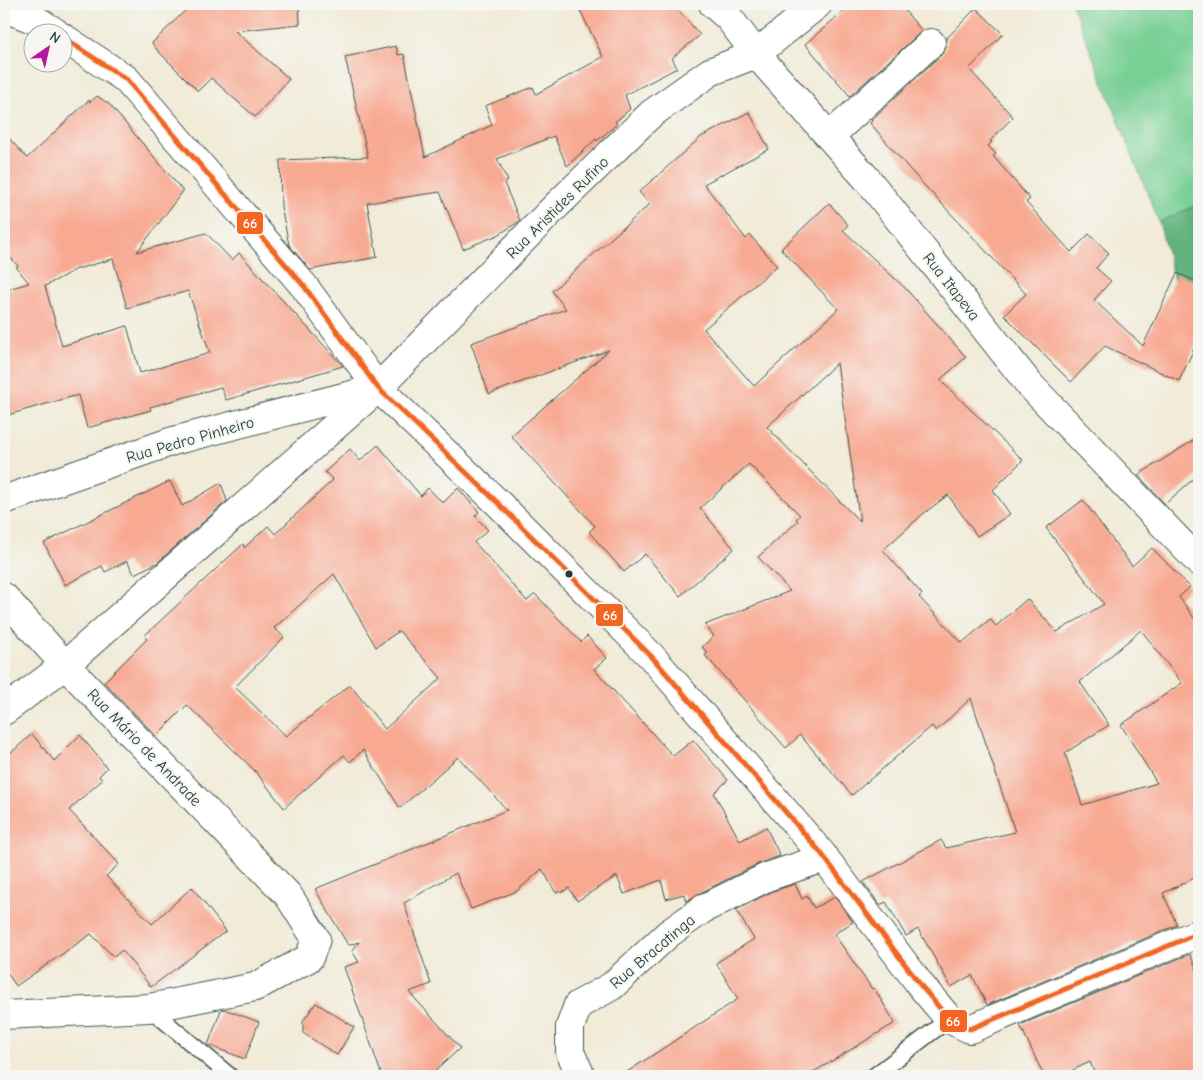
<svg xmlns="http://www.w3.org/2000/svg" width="1203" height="1080" viewBox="0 0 1203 1080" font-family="'Comic Neue',sans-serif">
<rect width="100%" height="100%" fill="#f6f6f2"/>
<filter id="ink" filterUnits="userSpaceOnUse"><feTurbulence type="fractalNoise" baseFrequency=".02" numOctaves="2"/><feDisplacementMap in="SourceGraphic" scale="10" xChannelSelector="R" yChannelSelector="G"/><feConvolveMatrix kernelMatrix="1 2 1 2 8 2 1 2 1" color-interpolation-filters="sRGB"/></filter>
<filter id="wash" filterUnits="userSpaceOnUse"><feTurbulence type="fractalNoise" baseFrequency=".0096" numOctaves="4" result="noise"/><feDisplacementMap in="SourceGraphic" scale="20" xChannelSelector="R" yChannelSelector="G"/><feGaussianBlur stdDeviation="1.12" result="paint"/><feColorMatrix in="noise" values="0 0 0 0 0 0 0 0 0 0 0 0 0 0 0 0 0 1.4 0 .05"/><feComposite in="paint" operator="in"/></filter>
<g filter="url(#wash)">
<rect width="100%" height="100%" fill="#f1ebd8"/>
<path fill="#79d095" stroke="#4c8664" d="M 1072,4 L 1199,4 L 1199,204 L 1159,222 Z"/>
<path fill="#62b27e" stroke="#407859" d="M 1199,204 L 1199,345 L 1189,338 L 1159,222 Z"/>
<g id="blocks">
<path fill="#f8a992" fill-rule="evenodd" d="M 192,4 L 299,4 L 300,24 L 235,31 L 289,79 L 255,117 L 211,78 L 198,91 L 157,50 L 152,43 Z
M 577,4 L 673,4 L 700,35 L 672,58 L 677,68 L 625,95 L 630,109 L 615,122 L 617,124 L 597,141 L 596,139 L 567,166 L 554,136 L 497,159 L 508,181 L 504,183 L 520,221 L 498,235 L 463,249 L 440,192 L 367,203 L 377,257 L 310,270 L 289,245 L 281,206 L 280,160 L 368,157 L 345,57 L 396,46 L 398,55 L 404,54 L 425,157 L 492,125 L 485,106 L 533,87 L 536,94 L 603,57 Z
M 852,4 L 899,4 L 922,31 L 850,96 L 805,44 Z
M 976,8 L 1003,34 L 969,69 L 1013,117 L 990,141 L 992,142 L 988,146 L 996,154 L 993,156 L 1030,199 L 1026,202 L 1071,252 L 1089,234 L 1109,253 L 1096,268 L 1111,281 L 1094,300 L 1143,346 L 1177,273 L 1199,283 L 1199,338 L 1179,381 L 1105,346 L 1071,382 L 1004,315 L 1026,294 L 912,172 L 870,123 L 872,121 L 871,120 L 942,54 L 946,47 L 946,39 Z
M 97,96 L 109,104 L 183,191 L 137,252 L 206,233 L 232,260 L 239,253 L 343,366 L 226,400 L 221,387 L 150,407 L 151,410 L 87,428 L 78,395 L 4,416 L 4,290 L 29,283 L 16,267 L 18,266 L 4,250 L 4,133 L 27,158 L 89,100 L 90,102 ZM 113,259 L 127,308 L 188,291 L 210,353 L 140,373 L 127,326 L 62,346 L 45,286 L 77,269 Z
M 749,112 L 769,149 L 704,184 L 746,239 L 750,235 L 777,266 L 704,329 L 754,386 L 838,309 L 781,249 L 829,203 L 848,225 L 843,230 L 906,289 L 966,357 L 940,380 L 1023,460 L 993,490 L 1010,514 L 977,536 L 948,495 L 923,514 L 883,550 L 922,594 L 919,597 L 962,643 L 990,619 L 996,626 L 1027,599 L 1057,632 L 1104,604 L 1046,528 L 1083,500 L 1132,566 L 1152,548 L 1190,587 L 1179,597 L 1199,625 L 1199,876 L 1163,893 L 1177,925 L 987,1005 L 972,975 L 951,987 L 918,929 L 906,936 L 886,902 L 880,905 L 863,882 L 941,840 L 946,848 L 1015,832 L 971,698 L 936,731 L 932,726 L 852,795 L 800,735 L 786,748 L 705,655 L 708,653 L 702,647 L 714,636 L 705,625 L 790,591 L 758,557 L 798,521 L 796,519 L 800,515 L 749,464 L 700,508 L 734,549 L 680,596 L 645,554 L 624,572 L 589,532 L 595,526 L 511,436 L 609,350 L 489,394 L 471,343 L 566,309 L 552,291 L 650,204 L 639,192 L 701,137 ZM 837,363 L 860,522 L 767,427 ZM 1141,630 L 1182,683 L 1121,725 L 1157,783 L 1082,805 L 1065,753 L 1109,725 L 1080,682 Z
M 1199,437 L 1199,474 L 1165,504 L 1138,475 Z
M 378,445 L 421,496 L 428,488 L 443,503 L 458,488 L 479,512 L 475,516 L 488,530 L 474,542 L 527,601 L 535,594 L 581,642 L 587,636 L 607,658 L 594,669 L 673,756 L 693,740 L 728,780 L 714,793 L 740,841 L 766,827 L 780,856 L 760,863 L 696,895 L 686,902 L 684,894 L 666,899 L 661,880 L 624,894 L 617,876 L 577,901 L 569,888 L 561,893 L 559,891 L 556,893 L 542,869 L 517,891 L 471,909 L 456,873 L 404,903 L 431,984 L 409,992 L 460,1048 L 430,1076 L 382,1076 L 344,967 L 359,962 L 352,951 L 359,942 L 348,945 L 315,889 L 507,810 L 458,757 L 400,808 L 363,750 L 350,762 L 344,755 L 284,808 L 255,771 L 187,705 L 156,736 L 104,682 L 147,639 L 144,636 L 243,544 L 244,548 L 268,526 L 275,534 L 333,480 L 325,472 L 350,449 L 360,461 ZM 334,574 L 376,647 L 399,631 L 441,678 L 385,729 L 350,685 L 286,736 L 235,687 L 284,637 L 274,628 Z
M 170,481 L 182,506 L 221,483 L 227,501 L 157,563 L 134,574 L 127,561 L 105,572 L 102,566 L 65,585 L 44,543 Z
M 32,734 L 54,761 L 80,735 L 107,768 L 99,776 L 102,780 L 69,810 L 119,864 L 106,876 L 152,924 L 192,887 L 226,931 L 151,987 L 122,950 L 114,957 L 91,934 L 16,986 L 4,968 L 4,759 Z
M 795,884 L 802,899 L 807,896 L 814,908 L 835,897 L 853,922 L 834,934 L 872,989 L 874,988 L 895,1023 L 807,1076 L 621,1076 L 738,999 L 716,963 L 754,939 L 736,910 L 773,891 Z
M 1190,954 L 1199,974 L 1199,1076 L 1096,1076 L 1090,1062 L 1060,1076 L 1044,1076 L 1020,1025 Z
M 316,1003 L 354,1027 L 337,1055 L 303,1033 L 303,1021 Z
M 224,1009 L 259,1022 L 245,1059 L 208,1045 L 221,1010 Z"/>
</g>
</g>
<g filter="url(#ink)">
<use href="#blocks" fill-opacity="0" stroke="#3e574d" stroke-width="1"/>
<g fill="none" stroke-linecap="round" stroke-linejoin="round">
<defs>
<path id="lane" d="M 149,1008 L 230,1076
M 874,1076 L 949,1019"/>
<path id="street" d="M 713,4 L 729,18 L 756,54 L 867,179 L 1029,384 L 1199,562
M 4,8 L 38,21 L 55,32
M 62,37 L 126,79 L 304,286 L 378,388
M 830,136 L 931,43
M 4,597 L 65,665 L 288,895 L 316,939 L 309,958 L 255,987 L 149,1008 L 4,1015
M 4,711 L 65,665 L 378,388 L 556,206 L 651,114 L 710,72 L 756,54 L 818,4
M 581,1076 L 570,1052 L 570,1027 L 578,1005 L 612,986 L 668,934 L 703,909 L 767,877 L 824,858"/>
<path id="secondary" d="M 4,500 L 173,441 L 378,388 L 500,505 L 652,657 L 821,853 L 922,987 L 949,1019 L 970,1029 L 1199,933"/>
</defs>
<use href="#lane" stroke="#3e574d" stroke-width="18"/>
<use href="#street" stroke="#3e574d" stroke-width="30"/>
<use href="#secondary" stroke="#3e574d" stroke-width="30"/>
<use href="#lane" stroke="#fff" stroke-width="15"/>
<use href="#street" stroke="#fff" stroke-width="28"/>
<use href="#secondary" stroke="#fff" stroke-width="28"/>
<defs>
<path id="bus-1" d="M 62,37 L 126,79 L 304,286 L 378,388 L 500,505 L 652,657 L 821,853 L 922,987 L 949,1019 L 970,1029 L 1199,933"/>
</defs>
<use href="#bus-1" stroke="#f6f6f2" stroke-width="9"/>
<use href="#bus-1" stroke="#f26522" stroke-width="5"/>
</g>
</g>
<circle fill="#1f3d34" stroke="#f6f6f2" stroke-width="2" cx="569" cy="574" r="4.5"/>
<g text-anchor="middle" stroke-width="4.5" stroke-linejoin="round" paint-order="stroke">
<g font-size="16" fill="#1f3d34" stroke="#f6f6f2">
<text transform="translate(557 207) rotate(-45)" y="6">Rua Aristides Rufino</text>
<text transform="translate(952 286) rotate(52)" y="6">Rua Itapeva</text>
<text transform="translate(190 439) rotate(-16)" y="6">Rua Pedro Pinheiro</text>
<text transform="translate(145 747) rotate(46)" y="6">Rua Mário de Andrade</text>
<text transform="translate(652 951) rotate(-40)" y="6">Rua Bracatinga</text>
</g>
</g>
<g stroke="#f6f6f2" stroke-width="2">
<rect x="236" y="211" width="28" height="24" rx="5" fill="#f26522"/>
<rect x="595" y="603" width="29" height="24" rx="5" fill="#f26522"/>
<rect x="939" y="1009" width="29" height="24" rx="5" fill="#f26522"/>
</g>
<g font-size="14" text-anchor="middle" font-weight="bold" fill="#fff">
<text x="250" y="228">66</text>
<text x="610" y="620">66</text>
<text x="953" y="1026">66</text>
</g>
<rect width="1203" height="1080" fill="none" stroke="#f6f6f2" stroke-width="20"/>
<g transform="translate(48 48) rotate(34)"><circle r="24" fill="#f6f6f2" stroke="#a0aca6"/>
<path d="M0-4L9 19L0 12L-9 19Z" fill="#b5179e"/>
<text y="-8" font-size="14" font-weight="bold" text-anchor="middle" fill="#1f3d34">N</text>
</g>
</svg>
